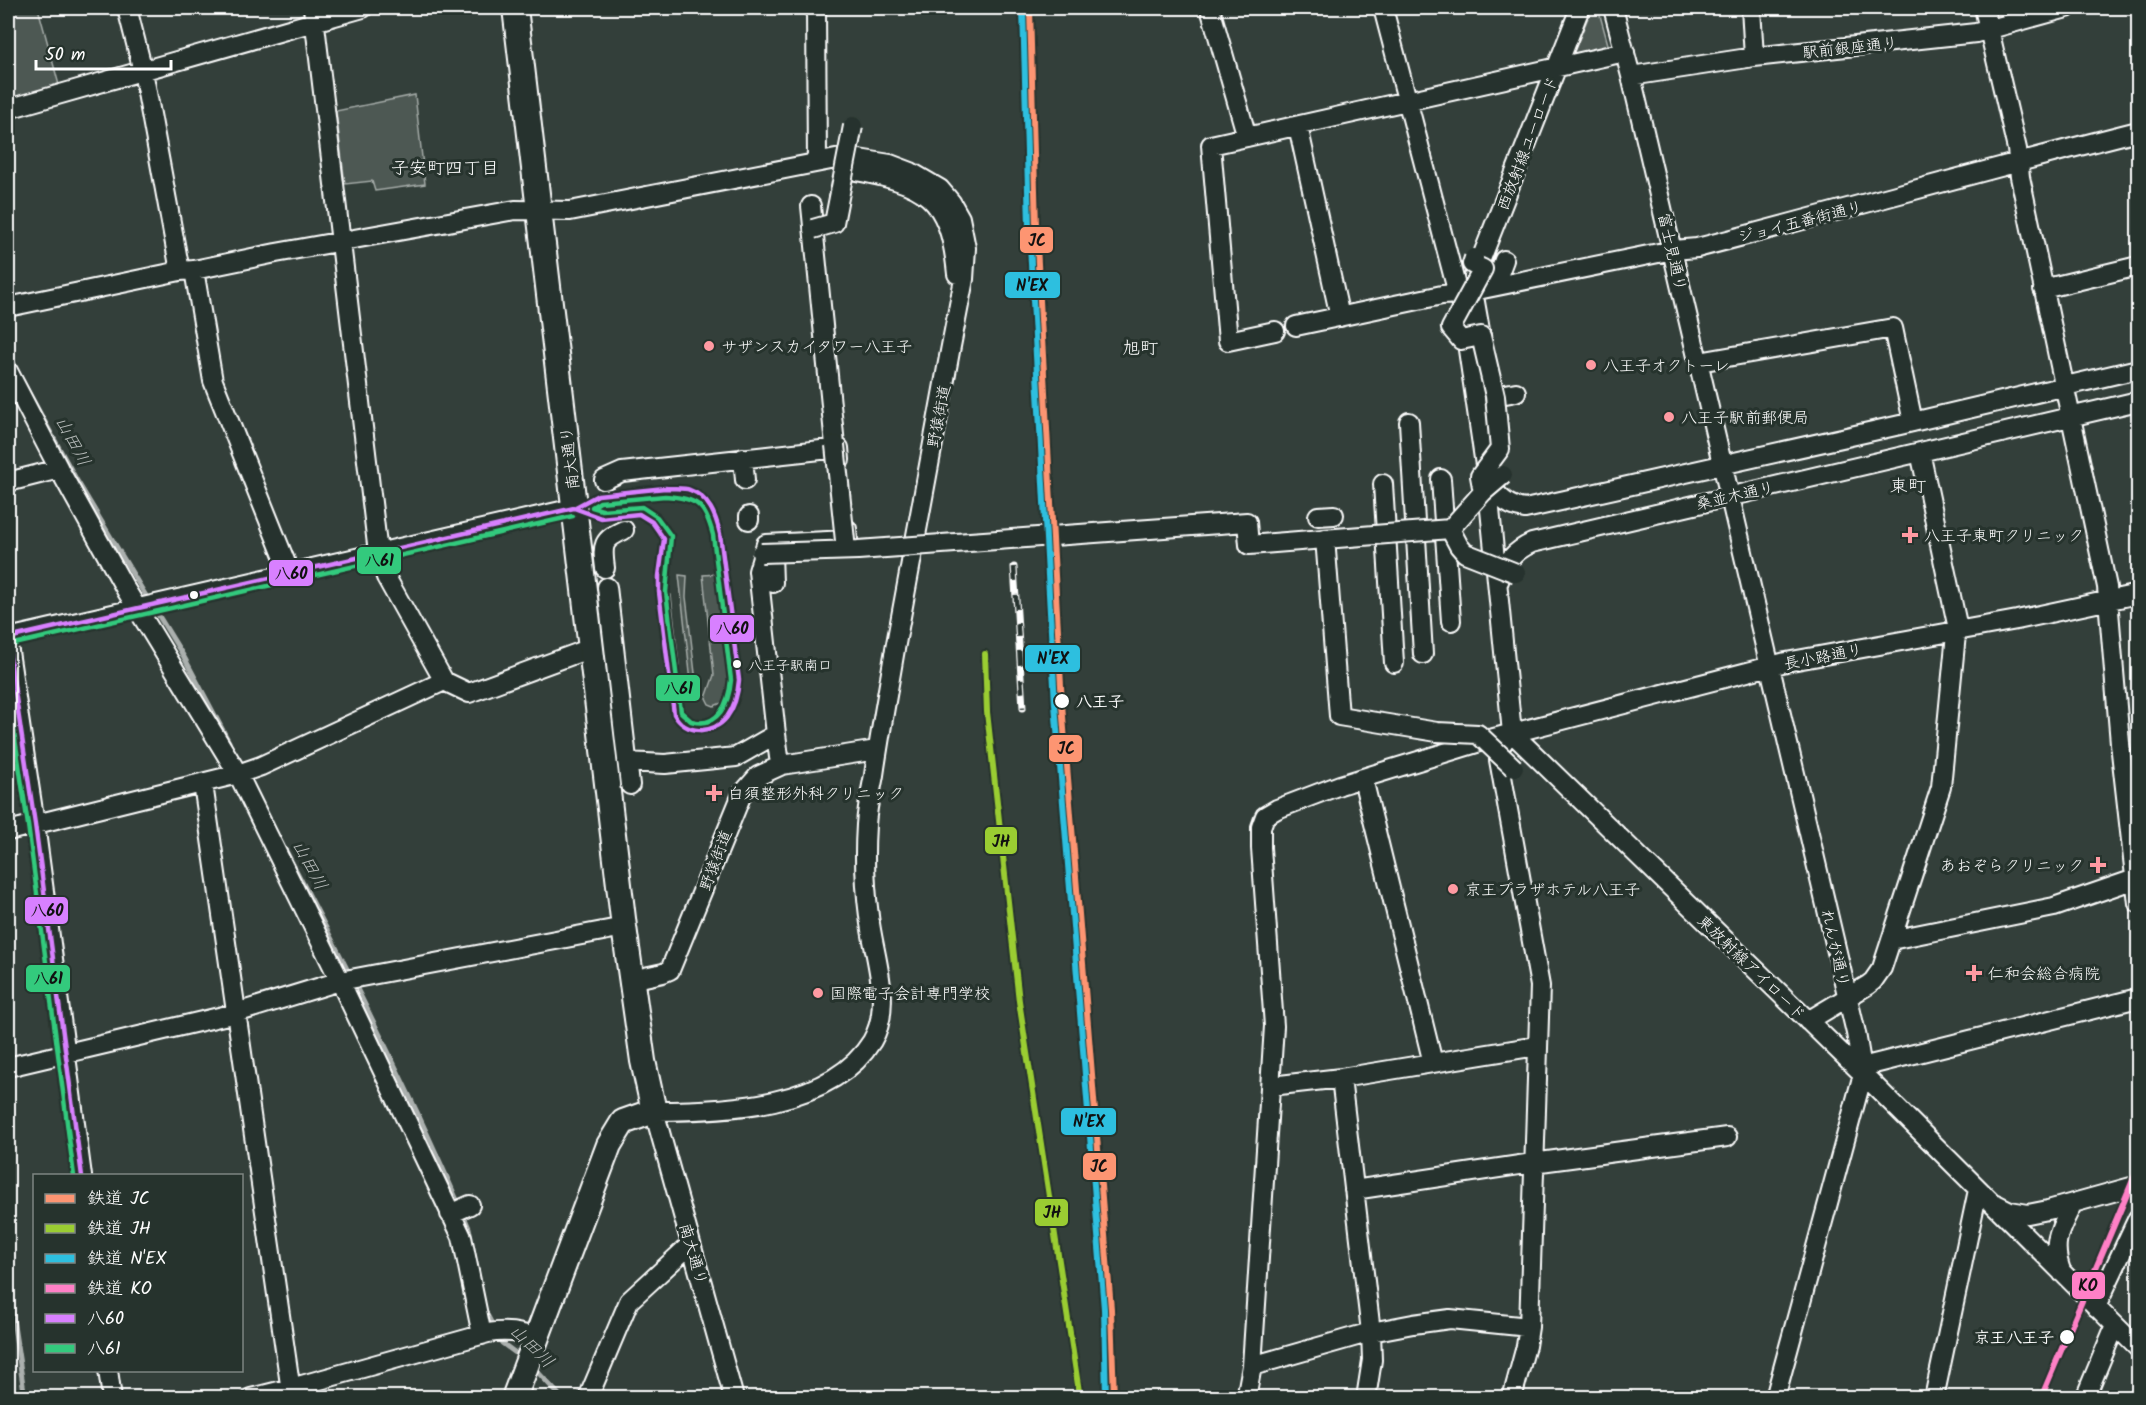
<svg xmlns="http://www.w3.org/2000/svg" width="2146" height="1405" viewBox="0 0 2146 1405" font-family="Kalam,'Klee One',sans-serif">
<rect width="100%" height="100%" fill="#333f3a"/>
<filter id="ink" filterUnits="userSpaceOnUse"><feTurbulence type="fractalNoise" baseFrequency=".0167" numOctaves="2"/><feDisplacementMap in="SourceGraphic" scale="12" xChannelSelector="R" yChannelSelector="G"/><feConvolveMatrix kernelMatrix="1 2 1 2 8 2 1 2 1" color-interpolation-filters="sRGB"/></filter>
<g filter="url(#ink)">
<path fill="#4d5853" stroke="#a6aca9" stroke-width="1.5" d="M 8,8 L 38,8 L 59,85 L 8,100 Z
M 1592,8 L 1598,8 L 1609,48 L 1571,59 Z
M 415,95 L 425,184 L 375,191 L 372,181 L 345,184 L 336,111 Z
M 718,574 L 730,679 L 728,693 L 724,702 L 714,706 L 709,704 L 706,698 L 714,675 L 703,575 Z
M 679,575 L 687,576 L 686,597 L 697,690 L 695,691 L 692,690 Z
M 669,594 L 671,595 L 679,665 L 677,667 L 675,666 L 667,596 Z"/>
<g fill="none" stroke-linecap="round" stroke-linejoin="round">
<path stroke="#abb0ae" stroke-width="5" d="M 8,349 L 11,360 L 76,479 L 149,601
M 154,608 L 184,657 L 229,742
M 286,851 C 351,975 414,1099 469,1228 L 471,1237
M 8,1286 L 25,1398
M 485,1311 L 502,1343 L 521,1357
M 533,1367 L 562,1398"/>
<defs>
<path id="minor" d="M 127,8 L 143,71 L 180,271
M 313,8 L 378,553 L 386,577 L 444,681
M 816,8 L 817,162
M 1210,8 L 1247,137
M 1383,8 L 1462,309 L 1487,479 L 1512,733
M 1613,8 L 1631,76 L 1856,1033 L 1863,1074 L 1775,1398
M 1751,8 L 1754,57
M 1984,8 L 2017,149 L 2020,177 L 2107,587 L 2120,743 L 2138,903
M 1631,76 L 1754,57 L 1976,33 L 2067,8
M 8,109 L 363,8
M 1298,126 L 1340,317
M 851,170 C 925,184 949,194 957,274
M 811,206 L 835,445
M 1483,269 L 1498,276 L 1504,260
M 194,270 L 213,381 L 290,573
M 1474,277 L 1580,8
M 2043,289 L 2138,266
M 1467,298 L 1475,302 L 1481,336
M 8,307 L 180,271 L 194,270 L 276,253 L 515,210 L 570,211 L 846,157 L 890,164 L 911,172 L 940,189 L 951,202 L 960,218 L 966,248 L 964,279 C 940,402 917,525 895,649 C 888,691 880,733 874,775 C 871,791 867,808 866,825 C 864,855 865,886 869,916 C 873,955 894,1004 872,1041 C 831,1108 723,1111 654,1111 L 734,1398
M 1296,326 L 1442,295 L 1458,294 L 1673,250 L 1697,248 C 1844,210 1991,168 2138,131
M 1275,331 L 1228,341 L 1211,145 L 1625,52
M 1699,362 L 1893,328 L 1913,422
M 8,371 L 59,469 L 126,590 L 238,774 L 340,981 L 462,1237 L 482,1335
M 1495,396 L 1516,392
M 1409,422 L 1423,654
M 743,458 L 745,480
M 1441,479 L 1451,621
M 604,480 L 622,472 L 839,448 L 840,460
M 1488,480 C 1496,496 1507,507 1525,509 L 1900,425 L 2138,369
M 8,482 L 59,469
M 1383,484 L 1394,663
M 1318,516 L 1334,515
M 749,520 L 749,516
M 772,553 L 773,583
M 605,568 C 602,545 602,540 624,530
M 1499,581 C 1504,563 1514,551 1532,543 L 2138,401
M 607,587 L 630,785
M 8,638 L 574,508
M 8,645 L 35,824 L 82,1176
M 1512,733 L 1863,1074 L 2138,1348
M 1503,743 L 1499,747 L 1499,760 L 1540,986 L 1529,1327 L 1526,1346 L 1512,1398
M 627,762 L 665,764 L 736,757 L 776,734
M 782,765 L 779,757 L 776,734 L 758,571 L 766,544 L 848,540 L 847,529
M 1363,779 L 1433,1063
M 203,784 L 292,1398
M 8,831 L 238,774 L 261,766 L 444,681 L 469,693 L 591,648
M 1891,940 L 2054,907 L 2135,879
M 631,980 L 663,973 L 670,970 L 742,794 L 758,776 L 782,765 L 877,750
M 1808,1021 L 1868,985 L 1873,981 L 1882,968 L 1941,787 L 1957,624 L 1920,452
M 8,1067 L 236,1013 L 340,981 L 624,927
M 1863,1074 L 1870,1065 L 2138,998
M 1341,1078 L 1371,1332 L 1372,1360 L 1366,1398
M 1271,1086 L 1341,1078 L 1537,1046
M 1354,1190 L 1533,1163 L 1727,1137
M 1996,1204 L 2010,1211 L 2028,1214 L 2048,1210 L 2138,1185
M 450,1214 L 470,1205
M 2062,1273 C 2050,1243 2060,1229 2073,1203
M 2096,1307 L 2138,1218
M 1252,1366 L 1371,1332 L 1413,1324 L 1450,1319 L 1529,1327
M 108,1370 L 112,1398
M 251,1398 L 291,1388 L 488,1333 C 506,1330 519,1332 536,1338
M 588,1398 L 629,1301 L 691,1244
M 1246,1398 L 1252,1366 L 1274,1026 L 1261,848 L 1261,827 L 1265,816 L 1277,809 L 1340,785 L 1490,739 L 1786,662 L 2017,620 L 2138,594
M 1934,1398 L 1978,1190
M 2085,1398 L 2115,1326"/>
<path id="major" d="M 514,1398 L 609,1145 L 623,1122 L 654,1111 L 643,1061 L 624,927 L 515,8"/>
</defs>
<use href="#minor" stroke="#fff" stroke-width="22"/>
<use href="#major" stroke="#fff" stroke-width="28"/>
<use href="#minor" stroke="#26332d" stroke-width="18"/>
<use href="#major" stroke="#26332d" stroke-width="24"/>
<defs>
<path id="rail" d="M 1014,567 L 1023,708"/>
</defs>
<use href="#rail" stroke="#fff" stroke-width="7"/>
<use href="#rail" stroke="#26332d" stroke-width="4.5" stroke-dasharray="14" stroke-linecap="butt"/>
<defs>
<path id="minor-bridge" d="M 813,229 L 834,223 L 853,126
M 1474,258 L 1472,264 L 1483,269 L 1451,328 L 1461,340 L 1481,336 L 1495,396 L 1500,449 L 1480,476 L 1483,492
M 835,445 L 846,550
M 1450,529 L 1459,546 L 1465,553 L 1516,573
M 1325,538 L 1339,716 L 1437,732 L 1478,734 L 1514,768
M 761,553 L 858,550 L 1247,522 L 1249,545 L 1450,529 L 1483,492 L 1503,475"/>
</defs>
<use href="#minor-bridge" stroke="#fff" stroke-width="22" stroke-linecap="butt"/>
<use href="#minor-bridge" stroke="#26332d" stroke-width="18"/>
<defs>
<path id="bus-1" d="M 665,488 C 672,489 683,487 690,490 C 709,497 716,516 720,534 L 739,680 C 738,693 735,706 727,717 C 713,735 685,735 674,714 L 659,592 L 659,576 L 664,539 L 652,522 L 639,514 L 601,518 L 574,508 L 598,495 Z
M 8,638 L 574,508
M 8,645 L 35,824 L 82,1176"/>
<path id="bus-2" d="M 665,496 C 697,498 705,504 713,535 L 731,680 C 729,703 718,729 691,721 L 681,712 L 666,592 L 671,536 L 657,517 L 642,507 L 602,510 L 592,507 L 600,502 Z
M 10,645 L 573,516
M 8,692 L 28,825 L 74,1176"/>
</defs>
<use href="#bus-1" stroke="#26332d" stroke-width="9"/>
<use href="#bus-2" stroke="#26332d" stroke-width="9"/>
<use href="#bus-1" stroke="#d880ff" stroke-width="4.5"/>
<use href="#bus-2" stroke="#33ca7d" stroke-width="4.5"/>
<defs>
<path id="rail-1" d="M 1030,8 L 1036,227 L 1062,704 L 1111,1309 L 1114,1398"/>
<path id="rail-2" d="M 985,654 L 987,712 L 1019,1001 L 1080,1398"/>
<path id="rail-3" d="M 1023,8 L 1029,227 L 1055,704 L 1104,1309 L 1106,1398"/>
<path id="rail-4" d="M 2041,1398 L 2136,1173"/>
</defs>
<use href="#rail-1" stroke="#26332d" stroke-width="10"/>
<use href="#rail-2" stroke="#26332d" stroke-width="10"/>
<use href="#rail-3" stroke="#26332d" stroke-width="10"/>
<use href="#rail-4" stroke="#26332d" stroke-width="10"/>
<use href="#rail-1" stroke="#fd9572" stroke-width="6"/>
<use href="#rail-2" stroke="#9acd32" stroke-width="6"/>
<use href="#rail-3" stroke="#2dbfdf" stroke-width="6"/>
<use href="#rail-4" stroke="#ff80c6" stroke-width="6"/>
</g>
</g>
<g fill="#ff9aa2" stroke="#26332d" stroke-width="2">
<circle cx="709" cy="346" r="6"/>
<circle cx="1591" cy="365" r="6"/>
<circle cx="1669" cy="417" r="6"/>
<path d="M1907 526h6v6h6v6h-6v6h-6v-6h-6v-6h6z"/>
<path d="M711 784h6v6h6v6h-6v6h-6v-6h-6v-6h6z"/>
<path d="M2095 856h6v6h6v6h-6v6h-6v-6h-6v-6h6z"/>
<circle cx="1453" cy="889" r="6"/>
<path d="M1971 964h6v6h6v6h-6v6h-6v-6h-6v-6h6z"/>
<circle cx="818" cy="993" r="6"/>
</g>
<g fill="#fff" stroke="#26332d" stroke-width="2">
<circle cx="194" cy="595" r="5"/>
<circle cx="737" cy="664" r="5"/>
<circle cx="1062" cy="701" r="8"/>
<circle cx="2067" cy="1337" r="8"/>
</g>
<g text-anchor="middle" stroke-width="6" stroke-linejoin="round" paint-order="stroke">
<g font-size="14" fill="#fff" stroke="#26332d" text-anchor="start">
<text x="748" y="670">八王子駅南口</text>
</g>
<g font-size="16" fill="#fff" stroke="#26332d">
<text transform="translate(1850 47) rotate(-6)" y="6">駅前銀座通り</text>
<text transform="translate(1527 143) rotate(-69)" y="6">西放射線ユーロード</text>
<text transform="translate(1800 221) rotate(-14)" y="6">ジョイ五番街通り</text>
<text transform="translate(1673 252) rotate(77)" y="6">富士見通り</text>
<text transform="translate(938 416) rotate(-79)" y="6">野猿街道</text>
<text transform="translate(569 458) rotate(-97)" y="6">南大通り</text>
<text transform="translate(1735 495) rotate(-13)" y="6">桑並木通り</text>
<text transform="translate(1823 656) rotate(-11)" y="6">長小路通り</text>
<text transform="translate(715 860) rotate(-69)" y="6">野猿街道</text>
<text transform="translate(1836 948) rotate(77)" y="6">れんが通り</text>
<text transform="translate(1752 967) rotate(44)" y="6">東放射線アイロード</text>
<text transform="translate(694 1254) rotate(74)" y="6">南大通り</text>
</g>
<g font-size="16" fill="#fff" stroke="#26332d" text-anchor="start">
<text x="721" y="352">サザンスカイタワー八王子</text>
<text x="1603" y="371">八王子オクトーレ</text>
<text x="1681" y="423">八王子駅前郵便局</text>
<text x="1924" y="541">八王子東町クリニック</text>
<text x="728" y="799">白須整形外科クリニック</text>
<text x="2084" y="871" text-anchor="end">あおぞらクリニック</text>
<text x="1465" y="895">京王プラザホテル八王子</text>
<text x="1988" y="979">仁和会総合病院</text>
<text x="830" y="999">国際電子会計専門学校</text>
</g>
<g font-size="16" font-weight="bold" fill="#fff" stroke="#26332d" text-anchor="start">
<text x="1076" y="707">八王子</text>
<text x="2054" y="1343" text-anchor="end">京王八王子</text>
</g>
<g font-size="18" fill="#fff" stroke="#26332d">
<text x="445" y="174">子安町四丁目</text>
<text x="1140" y="354">旭町</text>
<text x="1908" y="492">東町</text>
</g>
<g font-size="18" font-style="italic" fill="#b9bdbc" stroke="#26332d">
<text transform="translate(73 441) rotate(62)" y="6">山田川</text>
<text transform="translate(310 865) rotate(62)" y="6">山田川</text>
<text transform="translate(532 1346) rotate(44)" y="6">山田川</text>
</g>
</g>
<g stroke="#26332d" stroke-width="2">
<rect x="1019" y="226" width="35" height="28" rx="6" fill="#fd9572"/>
<rect x="1004" y="271" width="57" height="28" rx="6" fill="#2dbfdf"/>
<rect x="356" y="546" width="46" height="29" rx="6" fill="#33ca7d"/>
<rect x="268" y="559" width="46" height="28" rx="6" fill="#d880ff"/>
<rect x="709" y="614" width="46" height="29" rx="6" fill="#d880ff"/>
<rect x="1024" y="644" width="57" height="29" rx="6" fill="#2dbfdf"/>
<rect x="655" y="674" width="46" height="28" rx="6" fill="#33ca7d"/>
<rect x="1048" y="734" width="35" height="29" rx="6" fill="#fd9572"/>
<rect x="984" y="826" width="34" height="29" rx="6" fill="#9acd32"/>
<rect x="24" y="896" width="45" height="29" rx="6" fill="#d880ff"/>
<rect x="25" y="964" width="46" height="29" rx="6" fill="#33ca7d"/>
<rect x="1060" y="1107" width="57" height="29" rx="6" fill="#2dbfdf"/>
<rect x="1082" y="1152" width="35" height="29" rx="6" fill="#fd9572"/>
<rect x="1034" y="1198" width="35" height="29" rx="6" fill="#9acd32"/>
<rect x="2071" y="1271" width="35" height="29" rx="6" fill="#ff80c6"/>
</g>
<g font-size="16" text-anchor="middle" font-weight="bold" fill="#111">
<text x="1037" y="246">JC</text>
<text x="1032" y="291">N'EX</text>
<text x="379" y="566">八61</text>
<text x="291" y="579">八60</text>
<text x="732" y="634">八60</text>
<text x="1053" y="664">N'EX</text>
<text x="678" y="694">八61</text>
<text x="1066" y="754">JC</text>
<text x="1001" y="847">JH</text>
<text x="47" y="916">八60</text>
<text x="48" y="984">八61</text>
<text x="1089" y="1127">N'EX</text>
<text x="1099" y="1172">JC</text>
<text x="1052" y="1218">JH</text>
<text x="2088" y="1291">KO</text>
</g>
<rect width="2146" height="1405" fill="none" stroke="#26332d" stroke-width="30"/>
<rect x="15" y="15" width="2116" height="1375" fill="none" stroke="#fff" stroke-width="2" filter="url(#ink)"/>
<rect x="33" y="1174" width="210" height="198" fill="#26332d" stroke="#7d8581" stroke-width="1.5"/>
<rect x="45" y="1194" width="30" height="9" fill="#fd9572" stroke="#7d8581" stroke-width="1.5"/>
<text x="87" y="1204" font-size="18" fill="#ffffff">鉄道 JC</text>
<rect x="45" y="1224" width="30" height="9" fill="#9acd32" stroke="#7d8581" stroke-width="1.5"/>
<text x="87" y="1234" font-size="18" fill="#ffffff">鉄道 JH</text>
<rect x="45" y="1254" width="30" height="9" fill="#2dbfdf" stroke="#7d8581" stroke-width="1.5"/>
<text x="87" y="1264" font-size="18" fill="#ffffff">鉄道 N'EX</text>
<rect x="45" y="1284" width="30" height="9" fill="#ff80c6" stroke="#7d8581" stroke-width="1.5"/>
<text x="87" y="1294" font-size="18" fill="#ffffff">鉄道 KO</text>
<rect x="45" y="1314" width="30" height="9" fill="#d880ff" stroke="#7d8581" stroke-width="1.5"/>
<text x="87" y="1324" font-size="18" fill="#ffffff">八60</text>
<rect x="45" y="1344" width="30" height="9" fill="#33ca7d" stroke="#7d8581" stroke-width="1.5"/>
<text x="87" y="1354" font-size="18" fill="#ffffff">八61</text>
<path d="M36 60v9h135v-9" fill="none" stroke="#ffffff" stroke-width="3"/>
<text x="45" y="60" font-size="18" fill="#ffffff" stroke="#26332d" stroke-width="4.5" paint-order="stroke">50 m</text>
</svg>
